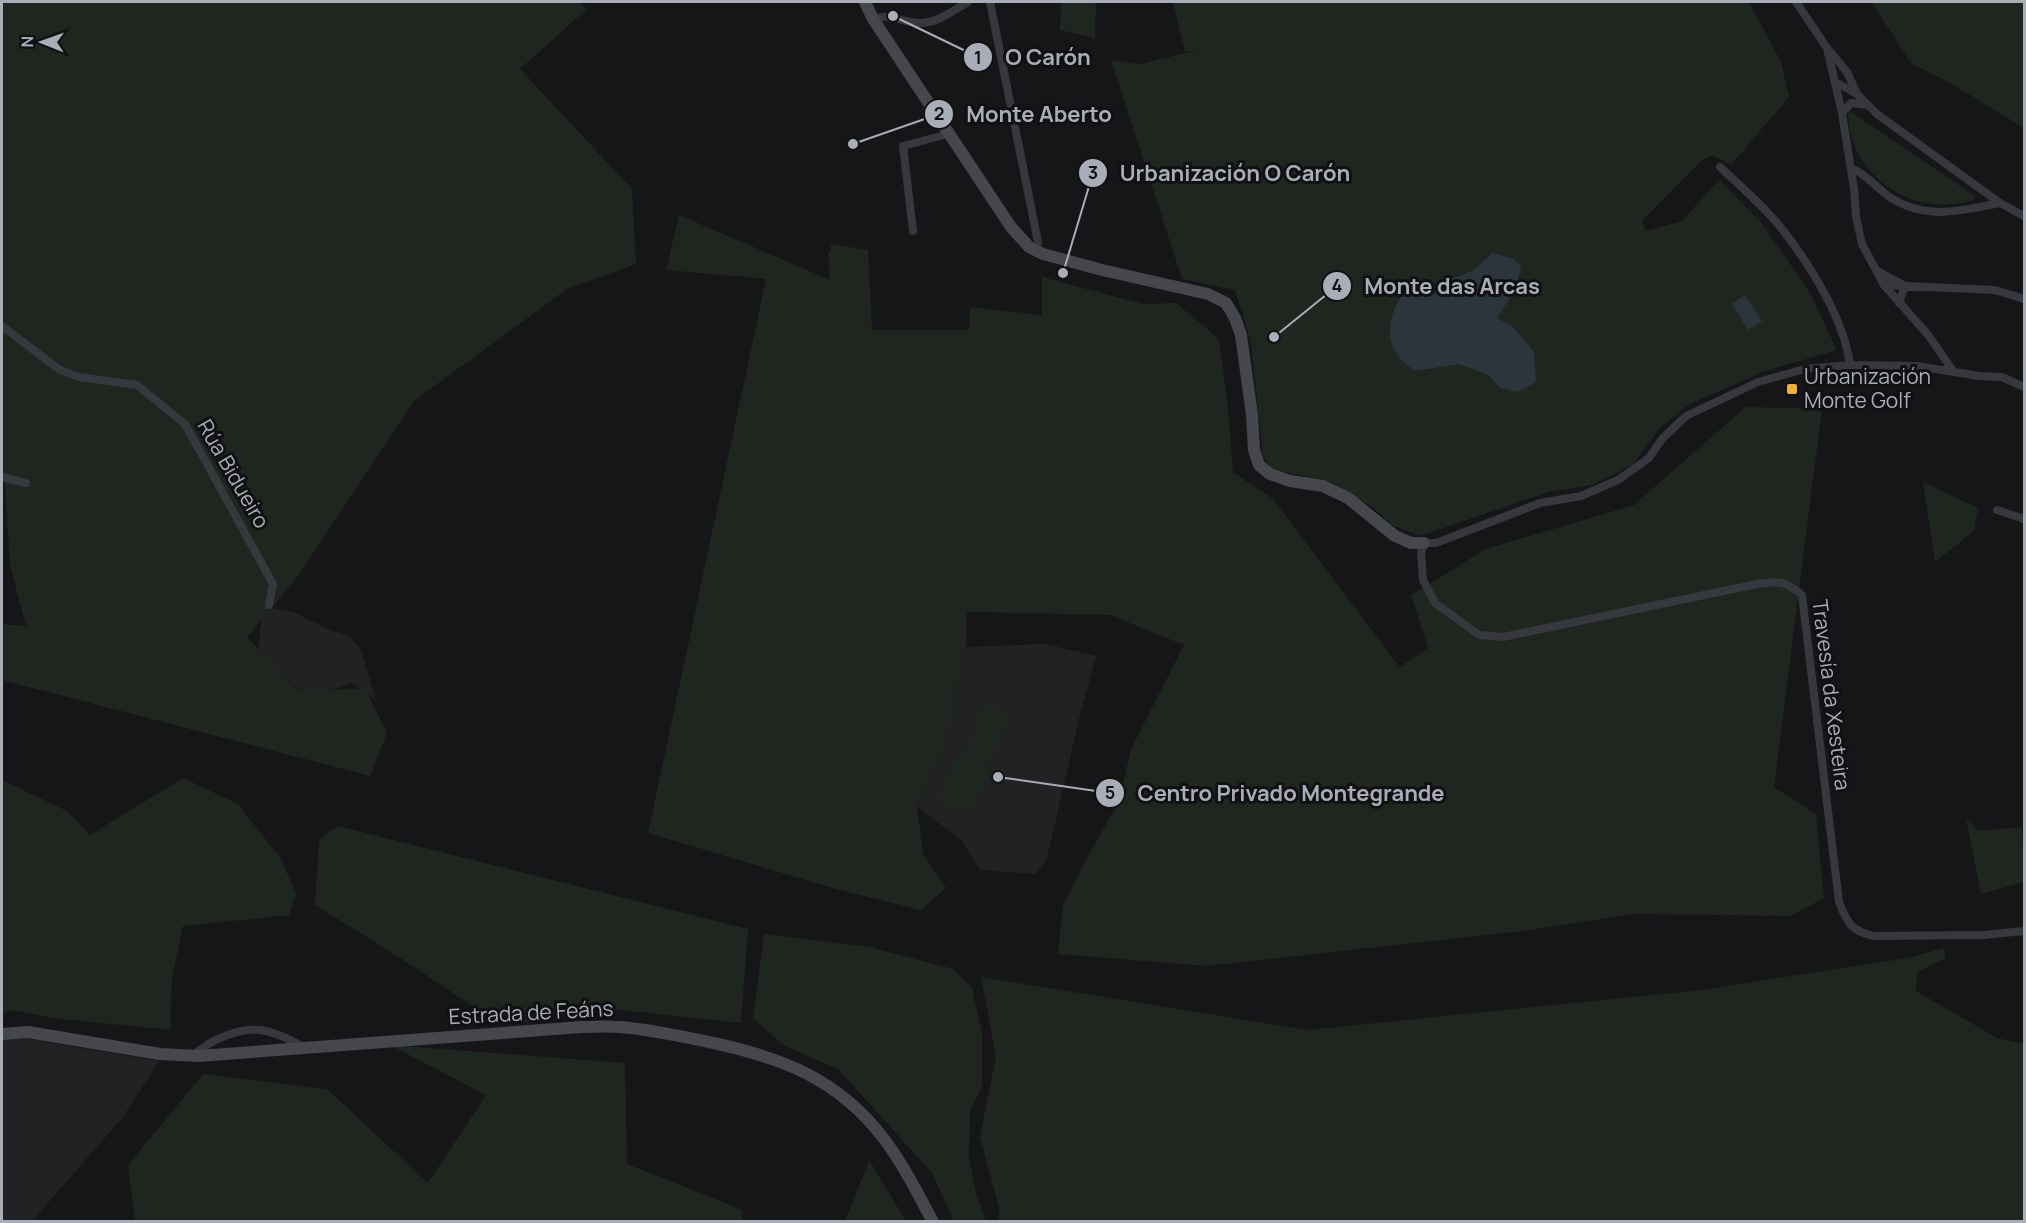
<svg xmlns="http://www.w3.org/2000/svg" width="2026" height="1223" viewBox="0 0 2026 1223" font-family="Manrope,sans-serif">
<rect width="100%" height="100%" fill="#161618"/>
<path fill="#222225" d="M 263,606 L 295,613 L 330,630 L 349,636 L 361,650 L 376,700 L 351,682 L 310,700 L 258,651 Z
M 1045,644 L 1096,656 L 1080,715 L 1047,858 L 1036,874 L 980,870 L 961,840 L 917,806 L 945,749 L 966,647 Z
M 6,1039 L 28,1039 L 159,1061 L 123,1117 L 32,1221 L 2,1221 L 2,1040 Z"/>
<path fill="#1e261f" d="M 2,2 L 580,2 L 587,9 L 520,69 L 632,189 L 636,264 L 567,289 L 414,401 L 298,576 L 247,637 L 300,692 L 365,688 L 387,733 L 370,776 L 2,680 L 2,624 L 26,626 L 10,565 L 4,472 L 2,472 Z
M 1061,2 L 1096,2 L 1095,38 L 1060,30 Z
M 1173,2 L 1749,2 L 1781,62 L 1789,97 L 1731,165 L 1712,155 L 1701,161 L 1642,221 L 1646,231 L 1682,221 L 1719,180 L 1761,222 L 1810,293 L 1837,350 L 1765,371 L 1688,405 L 1660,428 L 1632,465 L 1592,485 L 1549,492 L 1420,536 L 1392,525 L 1372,507 L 1331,482 L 1272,469 L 1263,456 L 1251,342 L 1235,290 L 1182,279 L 1111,60 L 1140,64 L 1199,50 L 1185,52 Z
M 1871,2 L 2024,2 L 2024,128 L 1947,81 L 1911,63 Z
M 1851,112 L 1975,196 L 1974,200 C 1927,215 1873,192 1854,145 C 1850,135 1849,124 1848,113 Z
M 679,215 L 830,280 L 828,251 L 831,251 L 831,244 L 868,250 L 872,330 L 969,330 L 970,307 L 1042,315 L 1042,277 L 1143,304 L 1176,303 L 1219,339 L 1228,407 L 1233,472 L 1273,499 L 1400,667 L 1428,648 L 1411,595 L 1486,549 L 1634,505 L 1746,407 L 1822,409 L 1774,787 L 1816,814 L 1824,898 L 1791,916 L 1635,914 L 1523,931 L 1206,966 L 1058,954 L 1063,905 L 1089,854 L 1119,802 L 1131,749 L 1184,645 L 1110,615 L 967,612 L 966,647 L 945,749 L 917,806 L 923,854 L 946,888 L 921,910 L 836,889 L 648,833 L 766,279 L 666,270 Z
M 1923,482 L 1978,508 L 1974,531 L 1935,562 Z
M 985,703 L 1010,713 L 989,764 L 964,754 Z
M 956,753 L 991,767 L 972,814 L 937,801 Z
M 183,778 L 238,804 L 281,859 L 296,894 L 289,915 L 183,926 L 172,979 L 170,1030 L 52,1018 L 13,1010 L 2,1014 L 2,780 L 67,811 L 90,835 Z
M 1966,819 L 1978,831 L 2022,827 L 2024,882 L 1981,894 Z
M 338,826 L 748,929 L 741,1023 L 593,1007 L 529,1023 L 492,1019 L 405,961 L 315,905 L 319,840 Z
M 764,934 L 870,947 L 953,969 L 972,988 L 982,1033 L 982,1086 L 970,1111 L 969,1158 L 976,1193 L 986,1221 L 954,1221 L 932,1173 L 838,1069 L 785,1046 L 753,1019 Z
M 1944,948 L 1946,958 L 1917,972 L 1916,991 L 1997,1038 L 2024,1044 L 2024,1221 L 999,1221 L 999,1208 L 980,1137 L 996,1057 L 981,977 L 1308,1030 L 1701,990 L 1907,958 Z
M 390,1045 L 625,1063 L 627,1164 L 743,1210 L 741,1222 L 135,1221 L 128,1165 L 203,1074 L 327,1089 L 428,1183 L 486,1095 Z
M 869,1160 L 906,1221 L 845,1221 Z"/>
<path fill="#2c353c" d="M 1492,253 L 1512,258 L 1521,266 L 1517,287 L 1497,318 L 1512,326 L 1534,352 L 1536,382 L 1518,392 L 1501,388 L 1487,374 L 1458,364 L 1415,371 C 1409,366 1401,361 1397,354 C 1384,336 1391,311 1402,295 L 1433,295 L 1442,282 L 1473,271 Z
M 1745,295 L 1762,321 L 1748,330 L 1732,304 Z"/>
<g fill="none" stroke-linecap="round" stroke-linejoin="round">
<path stroke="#37383d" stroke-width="8" d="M 990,2 L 1038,242 L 1035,250
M 1796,2 L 1827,48 L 1847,72 L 1857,94
M 873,19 C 890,13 903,23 920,23 C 938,23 954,10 968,2
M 1827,48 L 1842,113 L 1854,189 L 1856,217 L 1862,244 L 1884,285 L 1929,336 L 1953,371
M 1837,83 L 1857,94 L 1877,114 L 2000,203 L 2024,216
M 1842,113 L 1851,103 L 1868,105
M 1720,167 C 1741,187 1765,207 1782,229 C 1811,266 1844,319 1850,365
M 1851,168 C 1865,173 1876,187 1888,196 C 1925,221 1960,211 2000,203
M 913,231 L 903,146 L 948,134
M 1876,270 L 1905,286 L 1899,303
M 1884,285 L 1995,290 L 2024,299
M 2,326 L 60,370 L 79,377 L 137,385 L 185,424 L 273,584 L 269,605
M 2024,387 L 2002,377 L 1979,376 L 1917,366 L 1850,365 L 1805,369 L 1758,382 L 1686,416 L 1662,439 L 1649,458 L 1618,480 L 1581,496 L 1540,503 L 1436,543 L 1424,543 L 1421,553 L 1423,580 L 1435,603 L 1479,635 L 1503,637 L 1757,584 C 1778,581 1785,580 1802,595 L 1839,902 C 1848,924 1850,930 1873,936 L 1983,935 L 2024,931
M 2,477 L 26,483
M 1997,510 L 2024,519
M 193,1056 C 210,1039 242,1026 266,1031 C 280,1034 293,1041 305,1048"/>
<path stroke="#45474d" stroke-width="12" d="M 865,2 L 873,19 L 1011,227 L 1029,247 L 1043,254 L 1102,270 L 1208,294 L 1226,303 L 1235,318 L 1241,335 L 1252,415 L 1254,450 L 1259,465 L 1270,474 L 1290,481 L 1323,486 L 1348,498 L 1395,536 L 1411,543 L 1424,543
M 2,1034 L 28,1032 L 160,1054 L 199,1056 L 582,1027 C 594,1027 607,1026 619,1027 C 649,1029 679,1036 709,1042 C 780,1057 838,1078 884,1139 C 903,1164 918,1194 933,1222"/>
</g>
<rect fill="#f2b134" stroke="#111113" stroke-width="2" x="1786" y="383" width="12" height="12" rx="3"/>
<g text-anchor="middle" stroke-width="6" stroke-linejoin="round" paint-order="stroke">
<g font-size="21" fill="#a8adb8" stroke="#111113" text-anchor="start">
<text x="1804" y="384">Urbanización<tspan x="1804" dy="24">Monte Golf</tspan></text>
</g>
<g font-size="21" fill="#a8adb8" stroke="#111113">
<text transform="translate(233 474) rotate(60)" y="7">Rúa Bidueiro</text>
<text transform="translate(1831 695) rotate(83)" y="7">Travesía da Xesteira</text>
<text transform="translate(531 1013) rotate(-3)" y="7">Estrada de Feáns</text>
</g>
</g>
<path fill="none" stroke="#a8adb8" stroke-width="2" d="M893 16L978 57M853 144L939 114M1063 273L1093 173M1274 337L1337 286M998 777L1110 793"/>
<g fill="#a8adb8" stroke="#111113" stroke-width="2">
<circle cx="893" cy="16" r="6"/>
<circle cx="853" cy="144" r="6"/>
<circle cx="1063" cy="273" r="6"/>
<circle cx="1274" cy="337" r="6"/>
<circle cx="998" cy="777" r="6"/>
<circle cx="978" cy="57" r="15"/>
<circle cx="939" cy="114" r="15"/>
<circle cx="1093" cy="173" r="15"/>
<circle cx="1337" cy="286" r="15"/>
<circle cx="1110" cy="793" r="15"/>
</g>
<g font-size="18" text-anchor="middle" font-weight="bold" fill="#111">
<text x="978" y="64">1</text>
<text x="939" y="120">2</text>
<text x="1093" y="179">3</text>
<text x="1337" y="292">4</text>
<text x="1110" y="799">5</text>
</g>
<g font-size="22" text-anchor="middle" font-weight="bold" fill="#a8adb8" stroke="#111113" stroke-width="6" stroke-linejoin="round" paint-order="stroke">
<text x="1048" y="65">O Carón</text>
<text x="1039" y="122">Monte Aberto</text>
<text x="1235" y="181">Urbanización O Carón</text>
<text x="1452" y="294">Monte das Arcas</text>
<text x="1291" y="801">Centro Privado Montegrande</text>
</g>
<rect width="2026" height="1223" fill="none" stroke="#a8adb8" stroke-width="6"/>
<g transform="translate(42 42) rotate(271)" stroke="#111113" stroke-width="4.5" paint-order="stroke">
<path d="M0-4.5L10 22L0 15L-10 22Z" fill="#a8adb8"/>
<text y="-9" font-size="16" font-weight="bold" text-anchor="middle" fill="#a8adb8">N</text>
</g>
</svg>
